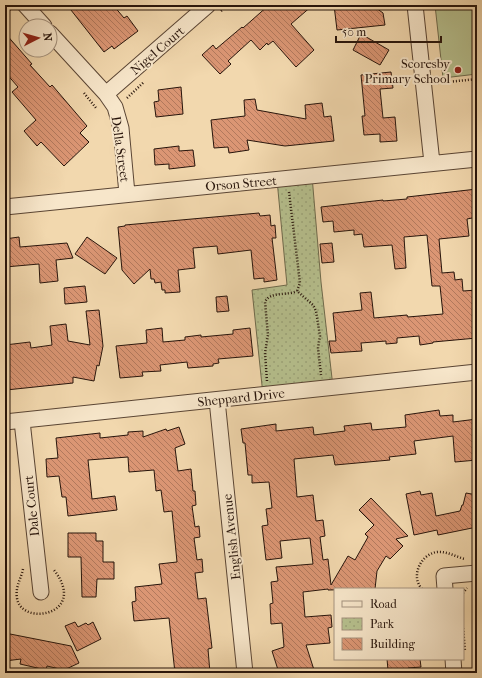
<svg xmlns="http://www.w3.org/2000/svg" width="482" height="678" viewBox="0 0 482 678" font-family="'IM FELL French Canon',serif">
<defs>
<pattern id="park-dots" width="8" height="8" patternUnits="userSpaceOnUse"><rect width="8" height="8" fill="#b6c08e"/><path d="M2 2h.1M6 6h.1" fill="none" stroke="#9ca479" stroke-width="1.8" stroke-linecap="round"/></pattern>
<pattern id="building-back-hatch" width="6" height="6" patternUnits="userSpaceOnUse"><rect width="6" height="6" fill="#db9674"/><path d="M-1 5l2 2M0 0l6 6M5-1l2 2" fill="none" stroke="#b2795d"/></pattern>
</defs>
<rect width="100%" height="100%" fill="#f2d8ae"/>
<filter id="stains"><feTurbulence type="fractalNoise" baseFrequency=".005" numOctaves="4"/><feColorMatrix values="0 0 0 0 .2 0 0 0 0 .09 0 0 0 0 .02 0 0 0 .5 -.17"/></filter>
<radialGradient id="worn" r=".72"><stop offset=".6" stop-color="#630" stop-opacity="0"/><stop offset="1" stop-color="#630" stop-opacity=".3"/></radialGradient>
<path fill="#b6c08e" stroke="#6e6a4c" d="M 435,5 L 477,5 L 477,74 L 443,78 Z"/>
<path fill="url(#park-dots)" stroke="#6e6a4c" d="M 312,176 L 321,282 L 333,387 L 263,395 L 252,290 L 287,285 L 277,180 Z"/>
<path fill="url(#building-back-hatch)" stroke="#27140b" d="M 67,5 L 113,5 L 124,18 L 127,16 L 138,31 L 114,49 L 112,46 L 104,52 Z
M 269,5 L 313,5 L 291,24 L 314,50 L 296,67 L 273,41 L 268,45 L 267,43 L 260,50 L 251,40 L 228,61 L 231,64 L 220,74 L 202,55 L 213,45 L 216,49 L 242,27 L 243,28 Z
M 334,5 L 372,5 L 383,13 L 385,25 L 337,30 Z
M 5,33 L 32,64 L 30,65 L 50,87 L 52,85 L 87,126 L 80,133 L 89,142 L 64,166 L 41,142 L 37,146 L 24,131 L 36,120 L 12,92 L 18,87 L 5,72 Z
M 361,34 L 389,50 L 380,65 L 353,50 Z
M 391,72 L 393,88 L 380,89 L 383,118 L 395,117 L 397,141 L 380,142 L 380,134 L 364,135 L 362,116 L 365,116 L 361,75 Z
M 181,87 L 183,114 L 156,117 L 154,102 L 159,101 L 158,90 Z
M 255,99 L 257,110 L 306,119 L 305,105 L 322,103 L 324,117 L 331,116 L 334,141 L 285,146 L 247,140 L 249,150 L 229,153 L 228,147 L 214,148 L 211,120 L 245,116 L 244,100 Z
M 179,146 L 179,151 L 193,150 L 195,166 L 169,169 L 169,164 L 155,165 L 154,149 Z
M 477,189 L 477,217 L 467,219 L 469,236 L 439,239 L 442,273 L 454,272 L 455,280 L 462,279 L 463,291 L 477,290 L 477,338 L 433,342 L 433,343 L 420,345 L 419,336 L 397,338 L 397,343 L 386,344 L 386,341 L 361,343 L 362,351 L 331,353 L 329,341 L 336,341 L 333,313 L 362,310 L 360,293 L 371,292 L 374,318 L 407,315 L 408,317 L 443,314 L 440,286 L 432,286 L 427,235 L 404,237 L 406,268 L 395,269 L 392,245 L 364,247 L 362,234 L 354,235 L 354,230 L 334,232 L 333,221 L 323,222 L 321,207 L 383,200 L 383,201 L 407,199 L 407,197 Z
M 259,213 L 260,216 L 270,215 L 271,226 L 275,225 L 276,238 L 272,238 L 277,280 L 264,282 L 264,278 L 254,279 L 251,250 L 218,254 L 217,246 L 193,248 L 195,268 L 178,270 L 180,292 L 165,293 L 165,290 L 162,290 L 161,282 L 155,283 L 154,279 L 151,279 L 150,269 L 134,284 L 122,270 L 118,227 L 125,226 L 125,225 Z
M 19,237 L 20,247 L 67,243 L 73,258 L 56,260 L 58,281 L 40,283 L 39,264 L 5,267 L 5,239 Z
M 87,237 L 117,258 L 105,274 L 75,254 Z
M 332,243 L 334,262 L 322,263 L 320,244 Z
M 85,286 L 87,302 L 65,304 L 64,288 Z
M 227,296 L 229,311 L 217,312 L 216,297 Z
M 99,310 L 103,346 L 99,366 L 97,365 L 94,381 L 73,377 L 73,383 L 6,390 L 5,345 L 30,342 L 31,348 L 52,345 L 50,326 L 66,324 L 68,341 L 90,345 L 86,311 Z
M 162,328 L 163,342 L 185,340 L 185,337 L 201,335 L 201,337 L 233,334 L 233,330 L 250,328 L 253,356 L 218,359 L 219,363 L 213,364 L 213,366 L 188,368 L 187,362 L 160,365 L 161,371 L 142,372 L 143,376 L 120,378 L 116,346 L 147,343 L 146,330 Z
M 439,410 L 440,416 L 453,415 L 453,422 L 477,419 L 477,460 L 455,462 L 453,436 L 414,441 L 416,454 L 389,457 L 390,460 L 335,465 L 333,455 L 294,459 L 297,497 L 313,495 L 316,521 L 323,520 L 325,536 L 320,537 L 323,560 L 328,559 L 331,585 L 348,556 L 355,560 L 368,537 L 365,534 L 374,525 L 359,510 L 371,498 L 408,536 L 396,539 L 403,546 L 390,559 L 386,556 L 377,571 L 375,589 L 328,590 L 328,589 L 303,592 L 305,617 L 331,615 L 332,627 L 328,628 L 330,643 L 306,645 L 315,673 L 279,673 L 272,651 L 284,647 L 282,623 L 271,624 L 270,604 L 273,603 L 271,582 L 278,581 L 276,567 L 313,564 L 310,538 L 280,541 L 282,558 L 266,560 L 262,526 L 268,525 L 266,509 L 272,508 L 269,482 L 252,483 L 252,475 L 248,475 L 245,443 L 243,443 L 241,429 L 276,424 L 276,431 L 313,427 L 314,435 L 345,431 L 344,426 L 371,423 L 372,430 L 406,427 L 405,415 Z
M 179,427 L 185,444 L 175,448 L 178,471 L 191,469 L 193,491 L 195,491 L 196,505 L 192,506 L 195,527 L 199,526 L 200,537 L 194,538 L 197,560 L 202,559 L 203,572 L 195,573 L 198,599 L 206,598 L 212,648 L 208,649 L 210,673 L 175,673 L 169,618 L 134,621 L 132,602 L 136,601 L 135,587 L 162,584 L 159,564 L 177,562 L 172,511 L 164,512 L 161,490 L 156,491 L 154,470 L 129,472 L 128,457 L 88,460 L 92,499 L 115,496 L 117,510 L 68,516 L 66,497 L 62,497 L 59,476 L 47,477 L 46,459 L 58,458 L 56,438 L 100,433 L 100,438 L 128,435 L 128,432 L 143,431 L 143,437 L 166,429 L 167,431 Z
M 420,491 L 421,495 L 432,493 L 436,516 L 460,511 L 462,505 L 463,505 L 466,493 L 477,495 L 477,527 L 438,535 L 437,530 L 414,535 L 406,494 Z
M 68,533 L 96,533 L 96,541 L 103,541 L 103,562 L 114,562 L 114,579 L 97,579 L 96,597 L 82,597 L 81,557 L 68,557 Z
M 75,622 L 78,627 L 86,623 L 88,625 L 93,622 L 101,639 L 77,651 L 65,626 Z
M 5,633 L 71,646 L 79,663 L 64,670 L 47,666 L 46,670 L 20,664 L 21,659 L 5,661 Z
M 387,659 L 420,659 L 421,667 L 408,668 L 409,673 L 396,673 L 395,669 L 388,670 Z"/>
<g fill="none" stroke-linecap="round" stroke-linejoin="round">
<defs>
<path id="minor" d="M 25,5 L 44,26
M 415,5 L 432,163
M 50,33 L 106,94 L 115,107 L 121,128 L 127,194
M 106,94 L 208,5
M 5,207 L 477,159
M 217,400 L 245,673
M 22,421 L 41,592
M 5,422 L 477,372
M 445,589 L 444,576 L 477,573
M 453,659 L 454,673"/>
</defs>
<use href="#minor" stroke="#5a4534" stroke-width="17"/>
<path stroke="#27140b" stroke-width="2.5" stroke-dasharray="1 2" stroke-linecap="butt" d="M 6,5 L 11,11
M 221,11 L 228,5
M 438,83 L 477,79
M 84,93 L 96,108
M 127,98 L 144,82
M 289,192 L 300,283 L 297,291 L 313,305 L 316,311 L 320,336 L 318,348 L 321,375
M 267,381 L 265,353 L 268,335 L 265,302 C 270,291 287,296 297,291
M 23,569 C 21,579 15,587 17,598 C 21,627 89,615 54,570
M 422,589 C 410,576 421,554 437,552 C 447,551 456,557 465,559
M 463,593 L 467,588
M 463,628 L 465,651"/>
<use href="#minor" stroke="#f7e6ca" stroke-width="15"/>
</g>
<circle fill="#8f2418" stroke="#f7e6ca" stroke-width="1.5" cx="458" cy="70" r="4"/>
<g text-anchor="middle" stroke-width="4" stroke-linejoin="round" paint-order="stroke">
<g font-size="13" fill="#27140b" stroke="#f7e6ca">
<text transform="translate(157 50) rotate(-41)" y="5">Nigel Court</text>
<text transform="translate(121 149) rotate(82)" y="5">Della Street</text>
<text transform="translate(241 183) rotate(-5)" y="5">Orson Street</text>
<text transform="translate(241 397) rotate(-6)" y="5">Sheppard Drive</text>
<text transform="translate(31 506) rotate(-96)" y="5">Dale Court</text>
<text transform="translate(231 537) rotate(-96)" y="5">English Avenue</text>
</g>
<g font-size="13" fill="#27140b" stroke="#f7e6ca" text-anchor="end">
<text x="450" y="68">Scoresby<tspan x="450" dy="15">Primary School</tspan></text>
</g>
</g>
<rect width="482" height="678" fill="none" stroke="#f2d8ae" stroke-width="20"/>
<rect x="6" y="6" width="470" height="666" fill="none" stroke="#27140b" stroke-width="2"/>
<rect x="10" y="10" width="462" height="658" fill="none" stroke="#27140b"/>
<rect x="334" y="588" width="130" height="72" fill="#f7e6ca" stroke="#a4927e"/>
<rect x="342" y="601" width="20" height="6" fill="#f7e6ca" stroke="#a4927e"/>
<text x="370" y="608" font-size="12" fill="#27140b">Road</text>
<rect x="342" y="618" width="20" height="12" fill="url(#park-dots)" stroke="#a4927e"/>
<text x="370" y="628" font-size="12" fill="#27140b">Park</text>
<rect x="342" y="638" width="20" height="12" fill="url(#building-back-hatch)" stroke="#a4927e"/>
<text x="370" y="648" font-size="12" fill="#27140b">Building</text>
<g transform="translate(38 38) rotate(84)"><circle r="19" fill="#f7e6ca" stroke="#a4927e"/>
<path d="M0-3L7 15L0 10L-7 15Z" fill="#8f2418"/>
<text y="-6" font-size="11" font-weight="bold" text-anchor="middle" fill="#27140b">N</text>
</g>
<path d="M336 36v6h105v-6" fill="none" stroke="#27140b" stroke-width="2"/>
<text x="342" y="36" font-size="12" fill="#27140b" stroke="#f7e6ca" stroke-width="3" paint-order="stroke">50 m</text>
<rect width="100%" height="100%" filter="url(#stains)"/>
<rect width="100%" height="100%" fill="url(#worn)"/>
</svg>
